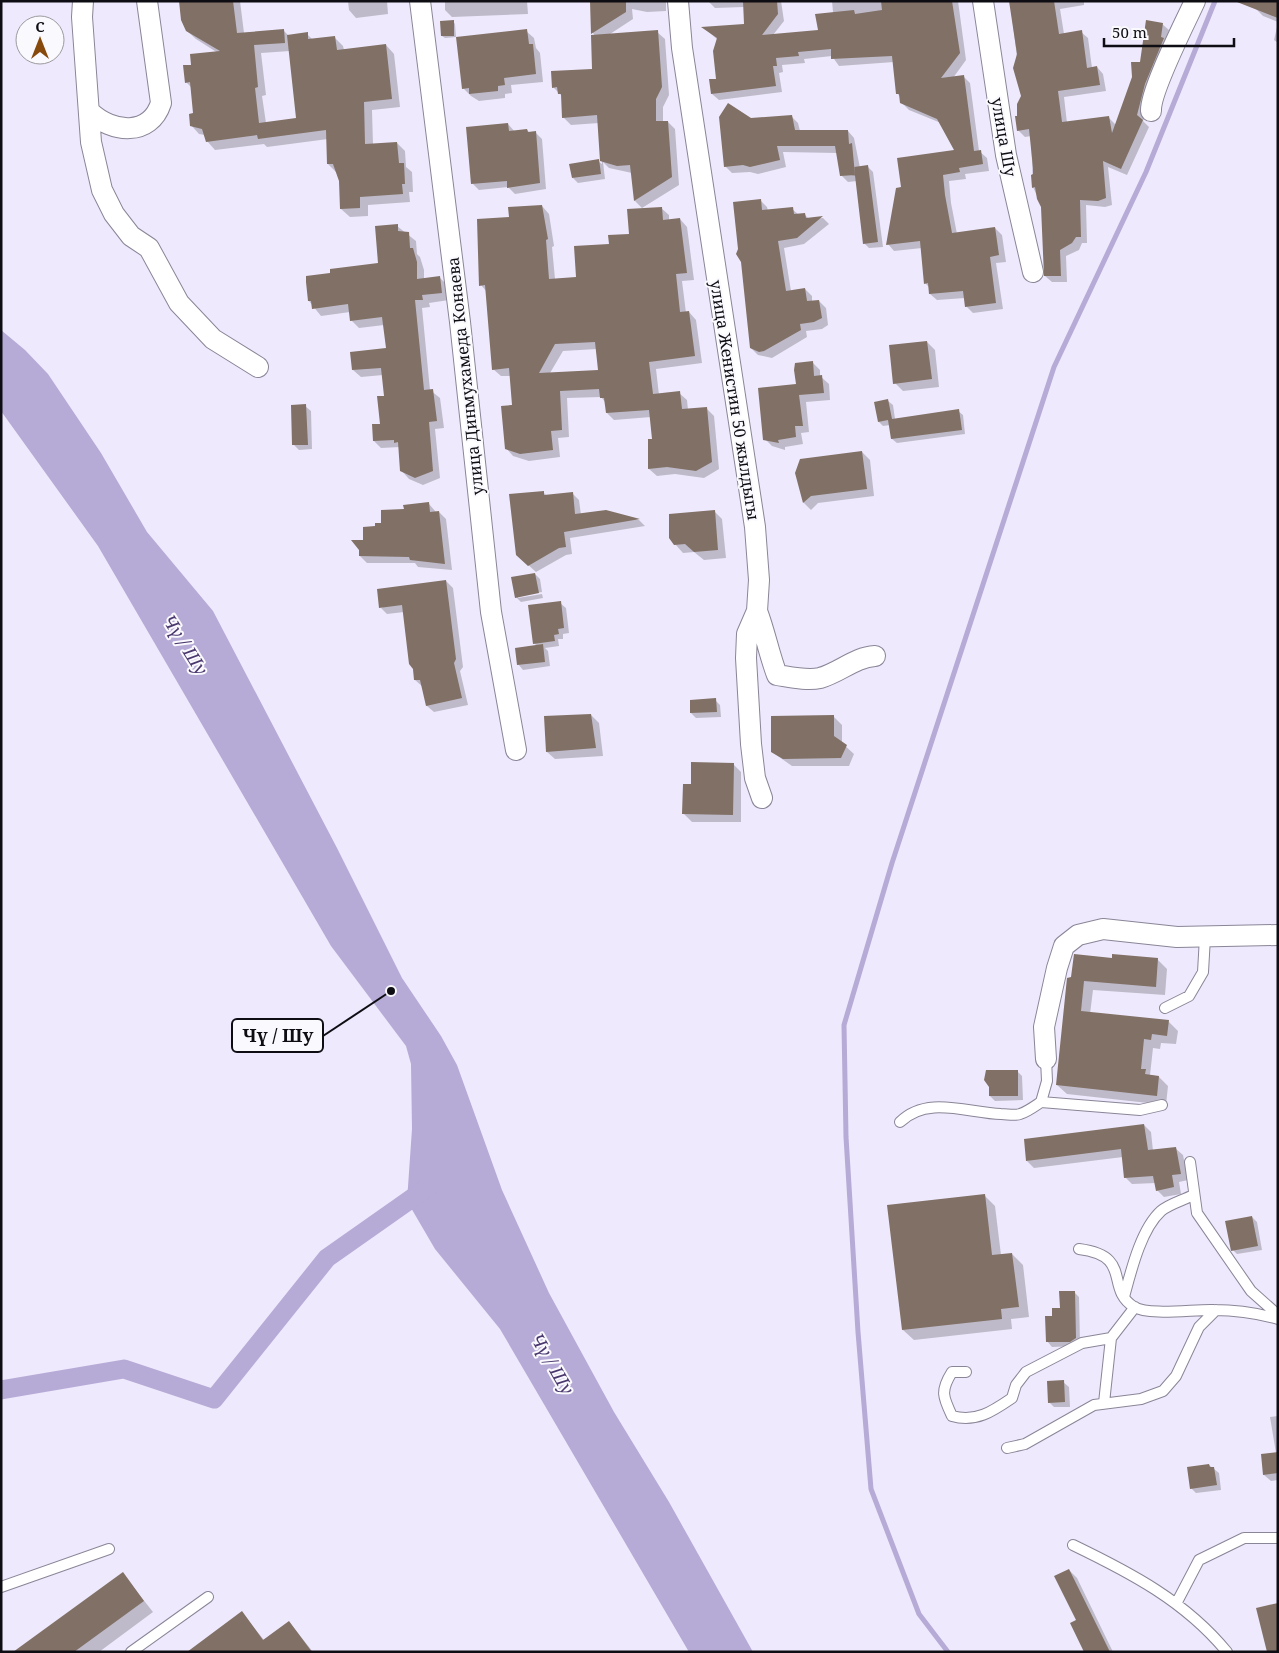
<svg xmlns="http://www.w3.org/2000/svg" width="1279" height="1653" viewBox="0 0 1279 1653" font-family="'Noto Serif',serif">
<rect width="100%" height="100%" fill="#eee9fc"/>
<path fill="#b6aad6" d="M 1,330 L 25,350 L 48,374 L 101,453 L 147,532 L 213,611 L 337,848 L 402,978 L 441,1036 L 457,1065 L 502,1190 L 549,1293 L 614,1412 L 669,1502 L 753,1652 L 689,1652 L 500,1329 L 435,1249 L 407,1201 L 412,1129 L 411,1064 L 406,1046 L 331,946 L 98,546 L 1,411 Z"/>
<path fill="#0003" fill-rule="evenodd" d="M 180,1 L 240,1 L 244,33 L 283,30 L 289,36 L 307,34 L 313,40 L 335,38 L 343,46 L 344,50 L 386,45 L 394,54 L 400,107 L 372,110 L 373,145 L 397,143 L 405,151 L 406,167 L 412,172 L 413,192 L 409,192 L 410,202 L 368,205 L 368,216 L 350,217 L 341,209 L 341,181 L 337,173 L 328,164 L 328,139 L 267,147 L 264,144 L 215,150 L 207,141 L 205,135 L 199,134 L 191,125 L 194,114 L 192,88 L 186,82 L 192,66 L 218,53 L 196,39 L 187,31 ZM 290,51 L 298,120 L 266,123 L 262,96 L 266,95 L 261,53 Z
M 348,1 L 387,1 L 388,14 L 356,18 L 349,10 Z
M 445,1 L 527,1 L 528,14 L 452,17 L 445,10 Z
M 592,1 L 666,1 L 666,11 L 647,12 L 632,9 L 633,19 L 607,36 L 657,32 L 665,39 L 669,95 L 663,107 L 663,122 L 668,122 L 675,129 L 679,185 L 642,208 L 635,201 L 632,173 L 609,168 L 603,162 L 605,179 L 578,183 L 573,178 L 598,161 L 602,164 L 599,123 L 571,125 L 563,117 L 562,96 L 553,87 L 593,70 L 595,36 L 593,33 Z
M 708,1 L 781,1 L 784,21 L 773,35 L 819,31 L 833,12 L 832,1 L 958,1 L 966,60 L 953,78 L 963,76 L 970,83 L 979,151 L 987,158 L 989,171 L 965,174 L 966,179 L 949,181 L 951,203 L 957,234 L 995,228 L 1002,235 L 1006,262 L 996,263 L 1003,309 L 973,313 L 966,306 L 965,298 L 937,300 L 930,294 L 929,287 L 925,283 L 922,248 L 894,251 L 888,244 L 902,188 L 956,150 L 941,123 L 909,110 L 901,102 L 901,98 L 897,93 L 894,62 L 839,66 L 832,56 L 804,59 L 805,63 L 782,65 L 783,72 L 779,73 L 782,92 L 719,100 L 712,94 L 717,80 L 718,40 L 704,28 L 745,25 L 744,7 L 715,8 Z
M 1010,1 L 1084,1 L 1084,5 L 1060,9 L 1064,34 L 1081,32 L 1088,38 L 1092,68 L 1097,67 L 1103,74 L 1106,91 L 1064,97 L 1067,123 L 1109,118 L 1116,125 L 1141,64 L 1162,24 L 1169,30 L 1167,42 L 1143,121 L 1149,127 L 1127,175 L 1108,167 L 1112,205 L 1105,207 L 1086,205 L 1087,243 L 1082,243 L 1079,250 L 1066,256 L 1067,282 L 1052,282 L 1045,276 L 1042,207 L 1033,187 L 1031,136 L 1025,137 L 1018,130 L 1022,97 Z
M 1278,1 L 1278,22 L 1263,16 L 1255,8 Z
M 453,21 L 455,24 L 456,37 L 445,38 L 442,36 Z
M 1278,23 L 1278,43 L 1274,40 Z
M 526,31 L 534,38 L 536,48 L 540,53 L 543,82 L 511,85 L 512,93 L 505,94 L 505,98 L 479,101 L 471,96 L 463,88 Z
M 791,116 L 798,123 L 800,131 L 848,131 L 854,138 L 860,168 L 868,167 L 873,172 L 883,247 L 869,248 L 864,243 L 857,181 L 848,182 L 841,175 L 837,153 L 783,152 L 786,167 L 758,174 L 750,172 L 732,173 L 725,166 L 751,120 Z
M 508,124 L 515,132 L 527,130 L 530,133 L 535,132 L 542,139 L 546,189 L 515,194 L 508,187 L 479,190 L 473,184 Z
M 760,200 L 767,207 L 768,211 L 792,209 L 799,215 L 804,214 L 809,219 L 823,218 L 829,224 L 804,244 L 784,248 L 791,291 L 805,289 L 812,296 L 812,302 L 819,301 L 826,308 L 828,325 L 822,329 L 806,331 L 807,337 L 772,358 L 758,355 L 751,348 Z
M 542,206 L 549,214 L 554,246 L 552,247 L 555,279 L 578,278 L 610,245 L 630,235 L 661,208 L 669,215 L 669,220 L 680,219 L 687,227 L 694,280 L 682,281 L 686,313 L 689,312 L 696,320 L 702,363 L 656,369 L 659,395 L 679,393 L 687,400 L 688,410 L 706,408 L 714,416 L 719,469 L 704,478 L 675,474 L 657,476 L 649,469 L 653,440 L 651,417 L 614,420 L 607,413 L 606,403 L 601,397 L 567,398 L 569,437 L 558,438 L 560,457 L 529,461 L 513,456 L 506,448 L 514,406 L 511,376 L 501,376 L 493,369 L 487,292 L 481,285 L 511,218 ZM 597,349 L 599,371 L 550,373 L 563,351 Z
M 397,226 L 416,241 L 417,254 L 420,257 L 424,270 L 424,279 L 439,277 L 447,285 L 449,300 L 429,303 L 430,307 L 422,308 L 430,390 L 440,398 L 444,428 L 435,429 L 440,478 L 423,485 L 409,479 L 402,471 L 400,447 L 381,448 L 374,441 L 381,425 L 385,397 L 383,375 L 361,377 L 353,370 L 387,350 L 384,325 L 359,328 L 351,320 L 350,312 L 321,316 L 309,301 L 332,274 L 379,264 Z
M 927,342 L 935,350 L 939,387 L 903,391 L 895,383 Z
M 813,363 L 820,370 L 820,376 L 829,384 L 830,400 L 806,402 L 809,432 L 801,433 L 803,444 L 785,447 L 785,450 L 772,446 L 765,439 Z
M 888,401 L 893,405 L 895,419 L 958,411 L 963,415 L 965,434 L 897,443 L 892,439 L 890,425 L 883,426 L 879,422 Z
M 305,406 L 311,411 L 312,449 L 299,450 L 294,445 Z
M 862,452 L 870,460 L 874,496 L 818,503 L 811,510 L 804,503 L 796,473 Z
M 543,492 L 547,496 L 572,493 L 579,500 L 581,515 L 606,511 L 639,520 L 645,526 L 570,538 L 572,554 L 566,555 L 536,572 L 525,562 Z
M 429,504 L 436,512 L 439,512 L 446,519 L 452,570 L 418,567 L 415,563 L 367,563 L 360,556 L 365,541 L 377,528 L 405,511 Z
M 714,511 L 722,519 L 726,558 L 704,560 L 694,552 L 683,553 L 675,544 Z
M 535,574 L 540,579 L 542,592 L 518,596 L 518,598 L 542,594 L 543,598 L 521,602 L 516,597 Z
M 446,581 L 453,588 L 463,667 L 460,671 L 468,705 L 434,712 L 427,706 L 423,687 L 415,680 L 404,612 L 387,614 L 381,608 Z
M 560,603 L 566,608 L 569,633 L 563,634 L 563,639 L 558,639 L 559,646 L 545,648 L 548,651 L 550,666 L 523,670 L 518,664 L 537,646 L 534,643 Z
M 715,700 L 720,705 L 721,717 L 696,718 L 691,713 Z
M 591,715 L 599,723 L 603,756 L 555,759 L 547,752 Z
M 834,717 L 842,725 L 842,743 L 854,754 L 849,766 L 792,766 L 772,752 Z
M 733,764 L 741,772 L 741,822 L 692,822 L 684,814 L 692,785 Z
M 1157,959 L 1167,969 L 1165,995 L 1093,990 L 1090,1014 L 1168,1021 L 1178,1031 L 1176,1044 L 1161,1043 L 1160,1049 L 1153,1048 L 1150,1075 L 1159,1077 L 1168,1086 L 1166,1105 L 1067,1094 L 1057,1085 L 1068,979 L 1113,960 Z
M 1017,1071 L 1022,1076 L 1023,1100 L 995,1101 L 990,1096 Z
M 1144,1125 L 1151,1132 L 1153,1151 L 1175,1148 L 1183,1155 L 1188,1180 L 1179,1182 L 1181,1194 L 1164,1197 L 1157,1190 L 1156,1183 L 1132,1184 L 1125,1177 L 1123,1157 L 1034,1168 L 1027,1161 Z
M 984,1195 L 995,1206 L 1001,1255 L 1012,1254 L 1023,1265 L 1029,1317 L 1011,1319 L 1012,1329 L 914,1340 L 903,1330 Z
M 1252,1217 L 1257,1222 L 1262,1250 L 1237,1254 L 1232,1249 Z
M 1074,1292 L 1079,1297 L 1080,1344 L 1075,1346 L 1052,1347 L 1047,1341 L 1054,1317 Z
M 1063,1382 L 1069,1387 L 1070,1407 L 1054,1407 L 1049,1402 Z
M 1278,1416 L 1278,1480 L 1271,1481 L 1264,1475 L 1276,1453 L 1270,1417 Z
M 1209,1465 L 1219,1473 L 1221,1490 L 1196,1493 L 1191,1488 Z
M 1069,1570 L 1077,1578 L 1113,1652 L 1086,1652 L 1077,1620 Z
M 123,1574 L 153,1612 L 99,1652 L 15,1652 Z
M 242,1613 L 264,1640 L 289,1622 L 313,1652 L 189,1652 Z"/>
<g fill="none" stroke-linecap="round" stroke-linejoin="round">
<path stroke="#b6aad6" stroke-width="5" d="M 948,1652 L 919,1614 L 871,1489 L 858,1332 L 846,1137 L 844,1025 L 892,863 L 1054,367 L 1146,172 L 1215,1"/>
<path stroke="#b6aad6" stroke-width="19" d="M 1,1390 L 124,1369 L 214,1399 L 327,1258 L 428,1187"/>
</g>
<path fill="#807065" fill-rule="evenodd" d="M 179,1 L 233,1 L 237,33 L 284,29 L 285,43 L 254,45 L 258,87 L 255,88 L 259,123 L 296,118 L 287,35 L 308,32 L 308,39 L 335,36 L 337,50 L 386,44 L 392,99 L 364,102 L 365,144 L 397,142 L 399,163 L 404,163 L 405,184 L 402,184 L 403,194 L 360,197 L 360,208 L 340,209 L 339,181 L 333,164 L 327,164 L 326,130 L 258,139 L 257,135 L 206,142 L 202,129 L 190,126 L 189,114 L 193,113 L 190,82 L 185,83 L 183,65 L 191,65 L 190,54 L 220,51 L 186,31 L 181,20 Z
M 590,1 L 626,1 L 626,12 L 591,34 Z
M 743,1 L 777,1 L 778,14 L 762,35 L 818,30 L 815,14 L 854,10 L 855,14 L 882,10 L 881,1 L 952,1 L 960,53 L 941,78 L 964,75 L 974,151 L 981,150 L 983,164 L 959,168 L 960,172 L 943,175 L 945,195 L 952,233 L 995,227 L 999,255 L 990,257 L 996,303 L 965,307 L 963,291 L 929,294 L 928,283 L 924,284 L 920,241 L 886,245 L 896,188 L 901,187 L 897,158 L 954,150 L 937,119 L 900,103 L 899,94 L 896,94 L 892,56 L 831,59 L 831,49 L 798,52 L 799,56 L 776,58 L 777,66 L 773,66 L 776,86 L 711,94 L 709,79 L 716,79 L 713,51 L 717,38 L 701,27 L 744,24 Z
M 1009,1 L 1054,1 L 1059,34 L 1082,30 L 1087,68 L 1097,66 L 1100,85 L 1058,91 L 1062,122 L 1109,116 L 1112,133 L 1132,77 L 1131,62 L 1140,62 L 1146,20 L 1163,23 L 1161,37 L 1164,38 L 1145,84 L 1137,115 L 1143,120 L 1121,169 L 1103,161 L 1106,198 L 1098,201 L 1080,200 L 1081,237 L 1076,237 L 1072,243 L 1060,250 L 1061,276 L 1044,276 L 1041,207 L 1037,199 L 1035,187 L 1032,188 L 1031,175 L 1033,174 L 1033,168 L 1029,129 L 1017,131 L 1015,116 L 1017,116 L 1017,104 L 1021,96 L 1013,68 L 1017,54 Z
M 1237,1 L 1278,1 L 1278,18 L 1237,2 Z
M 454,20 L 454,36 L 441,36 L 440,21 Z
M 527,29 L 529,44 L 533,44 L 536,74 L 504,78 L 505,85 L 498,86 L 498,91 L 469,94 L 469,88 L 462,89 L 456,37 Z
M 658,30 L 662,87 L 656,99 L 656,121 L 668,121 L 672,177 L 634,201 L 630,165 L 617,166 L 600,161 L 597,115 L 562,118 L 561,94 L 558,94 L 557,87 L 552,88 L 551,71 L 592,69 L 591,35 Z
M 728,103 L 751,118 L 792,115 L 795,130 L 848,130 L 849,144 L 852,143 L 855,175 L 840,176 L 835,146 L 777,146 L 780,160 L 750,167 L 743,165 L 724,167 L 719,117 Z
M 508,123 L 509,131 L 527,129 L 528,132 L 536,131 L 540,183 L 507,188 L 507,181 L 471,184 L 466,127 Z
M 599,159 L 601,174 L 572,178 L 569,164 Z
M 868,165 L 878,242 L 863,244 L 854,167 Z
M 761,199 L 762,210 L 793,207 L 794,214 L 805,213 L 806,218 L 823,216 L 797,238 L 778,241 L 786,291 L 805,288 L 807,301 L 819,300 L 822,318 L 814,322 L 800,324 L 801,330 L 764,351 L 759,352 L 750,348 L 741,262 L 736,254 L 738,249 L 733,202 Z
M 542,205 L 548,239 L 546,240 L 549,279 L 576,277 L 574,246 L 609,244 L 608,235 L 629,234 L 627,209 L 662,207 L 663,220 L 680,218 L 687,273 L 676,274 L 680,312 L 689,311 L 695,356 L 649,362 L 653,394 L 680,391 L 682,409 L 707,407 L 712,462 L 696,471 L 667,467 L 648,469 L 648,439 L 652,439 L 649,410 L 606,413 L 604,398 L 600,398 L 599,389 L 560,391 L 562,430 L 551,431 L 553,450 L 520,454 L 505,449 L 501,406 L 512,405 L 509,368 L 492,370 L 485,285 L 479,286 L 477,219 L 509,217 L 508,207 ZM 595,342 L 598,370 L 539,373 L 555,344 Z
M 398,224 L 398,231 L 409,232 L 410,248 L 413,248 L 417,262 L 417,279 L 440,276 L 442,293 L 422,295 L 423,300 L 415,300 L 424,390 L 433,389 L 437,421 L 429,422 L 433,471 L 415,478 L 400,471 L 398,442 L 394,443 L 394,440 L 373,441 L 372,424 L 380,424 L 377,396 L 384,396 L 381,368 L 352,370 L 350,352 L 386,348 L 382,317 L 350,321 L 348,304 L 312,309 L 311,301 L 308,301 L 306,282 L 306,276 L 330,273 L 330,269 L 378,263 L 375,226 Z
M 927,341 L 932,379 L 893,384 L 889,345 Z
M 813,361 L 814,376 L 822,375 L 824,393 L 799,395 L 803,426 L 795,426 L 796,437 L 778,440 L 779,443 L 763,440 L 758,388 L 796,384 L 794,370 L 795,363 Z
M 888,399 L 892,419 L 959,409 L 962,430 L 891,439 L 888,420 L 878,422 L 874,402 Z
M 306,404 L 308,445 L 292,445 L 291,405 Z
M 862,451 L 867,489 L 811,496 L 803,503 L 795,473 L 800,459 Z
M 544,491 L 544,495 L 573,492 L 575,514 L 606,510 L 640,519 L 564,532 L 566,547 L 559,548 L 528,566 L 516,555 L 509,494 Z
M 429,502 L 430,512 L 439,511 L 445,564 L 410,560 L 409,557 L 359,556 L 359,550 L 351,540 L 363,540 L 363,527 L 375,526 L 375,523 L 381,523 L 381,510 L 404,509 L 403,505 Z
M 715,510 L 718,550 L 694,552 L 685,544 L 674,545 L 669,538 L 669,514 Z
M 535,573 L 539,593 L 515,598 L 511,577 Z
M 446,580 L 456,659 L 454,663 L 462,698 L 426,706 L 420,680 L 414,680 L 413,669 L 409,664 L 402,605 L 379,608 L 377,589 Z
M 561,601 L 564,628 L 558,629 L 559,634 L 554,635 L 555,641 L 533,644 L 528,605 Z
M 543,644 L 545,662 L 517,665 L 515,648 Z
M 716,698 L 717,712 L 690,713 L 690,700 Z
M 591,714 L 596,748 L 546,752 L 544,716 Z
M 834,715 L 834,736 L 847,745 L 841,758 L 783,759 L 771,752 L 771,716 Z
M 691,762 L 734,763 L 733,815 L 682,814 L 683,784 L 691,784 Z
M 1074,954 L 1112,958 L 1112,954 L 1158,958 L 1156,987 L 1084,981 L 1081,1011 L 1169,1020 L 1167,1036 L 1152,1034 L 1151,1040 L 1144,1039 L 1141,1069 L 1146,1069 L 1145,1074 L 1159,1076 L 1157,1096 L 1056,1085 L 1067,978 L 1071,977 Z
M 986,1070 L 1018,1070 L 1018,1096 L 989,1096 L 989,1087 L 984,1080 Z
M 1144,1124 L 1148,1150 L 1176,1147 L 1181,1174 L 1172,1175 L 1174,1187 L 1156,1191 L 1153,1176 L 1124,1178 L 1121,1149 L 1026,1161 L 1024,1139 Z
M 985,1194 L 992,1255 L 1012,1253 L 1019,1307 L 1001,1309 L 1002,1319 L 902,1330 L 887,1205 Z
M 1252,1216 L 1258,1246 L 1231,1251 L 1225,1221 Z
M 1059,1291 L 1075,1291 L 1076,1338 L 1070,1342 L 1046,1342 L 1045,1316 L 1052,1316 L 1052,1308 L 1060,1308 Z
M 1064,1380 L 1065,1402 L 1048,1403 L 1047,1381 Z
M 1278,1452 L 1278,1473 L 1263,1475 L 1261,1454 Z
M 1209,1464 L 1210,1467 L 1214,1467 L 1217,1485 L 1190,1489 L 1187,1467 Z
M 1069,1569 L 1110,1652 L 1084,1652 L 1070,1623 L 1076,1620 L 1054,1576 Z
M 123,1572 L 144,1601 L 74,1652 L 13,1652 Z
M 1278,1603 L 1278,1652 L 1267,1652 L 1256,1608 Z
M 242,1611 L 263,1640 L 289,1621 L 312,1652 L 187,1652 Z"/>
<g fill="none" stroke-linecap="round" stroke-linejoin="round">
<defs>
<path id="service" d="M 1165,1008 L 1189,996 L 1203,972 L 1205,937
M 1041,1102 L 1140,1110 L 1162,1105
M 900,1122 C 927,1095 968,1113 1001,1114 C 1007,1114 1015,1116 1020,1114 C 1027,1112 1035,1106 1041,1102 L 1047,1081 L 1046,1059
M 1190,1162 L 1197,1213 L 1251,1291 L 1278,1315
M 1079,1249 C 1134,1256 1104,1288 1134,1307 C 1150,1316 1195,1309 1214,1310 C 1236,1310 1257,1313 1278,1319
M 1124,1297 C 1131,1271 1141,1229 1161,1211 C 1169,1204 1184,1200 1193,1195
M 966,1372 L 952,1372 C 940,1391 943,1397 952,1416 C 976,1423 993,1411 1012,1398 L 1016,1385 L 1026,1372 L 1082,1343 L 1111,1338
M 1104,1403 L 1111,1338 L 1135,1307
M 1007,1448 L 1025,1444 L 1094,1405 L 1141,1399 L 1163,1391 L 1176,1376 L 1199,1327 L 1216,1310
M 1073,1545 C 1131,1573 1185,1601 1227,1652
M 1,1587 L 109,1549
M 1177,1602 L 1199,1560 L 1244,1538 L 1278,1538
M 131,1652 L 208,1597"/>
<path id="minor" d="M 83,1 L 82,17 L 91,142 L 102,190 L 114,214 L 131,236 L 149,248 L 179,303 L 213,339 L 258,367
M 420,1 L 460,322 L 491,612 L 516,750
M 678,1 L 682,48 L 755,527 L 759,580 L 757,611 L 747,634 L 746,658 L 751,744 L 755,778 L 762,798
M 983,1 L 1006,155 L 1033,272
M 1151,111 C 1150,91 1185,23 1195,1
M 90,112 C 112,133 150,137 161,103 L 147,1
M 757,611 C 765,632 769,654 777,675 C 790,677 807,681 820,678 C 839,673 855,657 875,656
M 1046,1059 L 1044,1027 L 1057,968 L 1064,946 L 1078,935 L 1103,929 L 1177,937 L 1278,935"/>
</defs>
<use href="#service" stroke="#8a8597" stroke-width="12"/>
<use href="#minor" stroke="#8a8597" stroke-width="22"/>
<use href="#service" stroke="#fff" stroke-width="10"/>
<use href="#minor" stroke="#fff" stroke-width="20"/>
</g>
<g text-anchor="middle" stroke-width="4" stroke-linejoin="round" paint-order="stroke">
<g font-size="16" fill="#0e0d13" stroke="#faf9fd">
<text transform="translate(1004 137) rotate(80)" y="6">улица Шу</text>
<text transform="translate(465 376) rotate(-96)" y="6">улица Динмухамеда Конаева</text>
<text transform="translate(735 400) rotate(81)" y="6">улица Женистин 50 жылдыгы</text>
</g>
<g font-size="18" font-style="italic" fill="#49376e" stroke="#faf9fd">
<text transform="translate(185 645) rotate(58)" y="6">Чү / Шу</text>
<text transform="translate(552 1364) rotate(60)" y="6">Чү / Шу</text>
</g>
</g>
<path fill="none" stroke="#0e0d13" stroke-width="2" d="M391 991L323 1036"/>
<circle fill="#0e0d13" stroke="#faf9fd" stroke-width="2" cx="391" cy="991" r="5"/>
<rect fill="#faf9fd" stroke="#0e0d13" stroke-width="2" x="232" y="1019" width="91" height="33" rx="5"/>
<g font-size="18" text-anchor="middle" font-weight="bold" fill="#0e0d13">
<text x="278" y="1042">Чү / Шу</text>
</g>
<rect width="1279" height="1653" fill="none" stroke="#0e0d13" stroke-width="5"/>
<g transform="translate(40 40)"><circle r="24" fill="#faf9fd" stroke="#9c9b9f"/>
<path d="M0-4L9 19L0 12L-9 19Z" fill="#884a0c"/>
<text y="-8" font-size="14" font-weight="bold" text-anchor="middle" fill="#0e0d13">С</text>
</g>
<path d="M1104 38v8h130v-8" fill="none" stroke="#0e0d13" stroke-width="2.5"/>
<text x="1112" y="38" font-size="15" fill="#0e0d13" stroke="#faf9fd" stroke-width="4" paint-order="stroke">50 m</text>
</svg>
